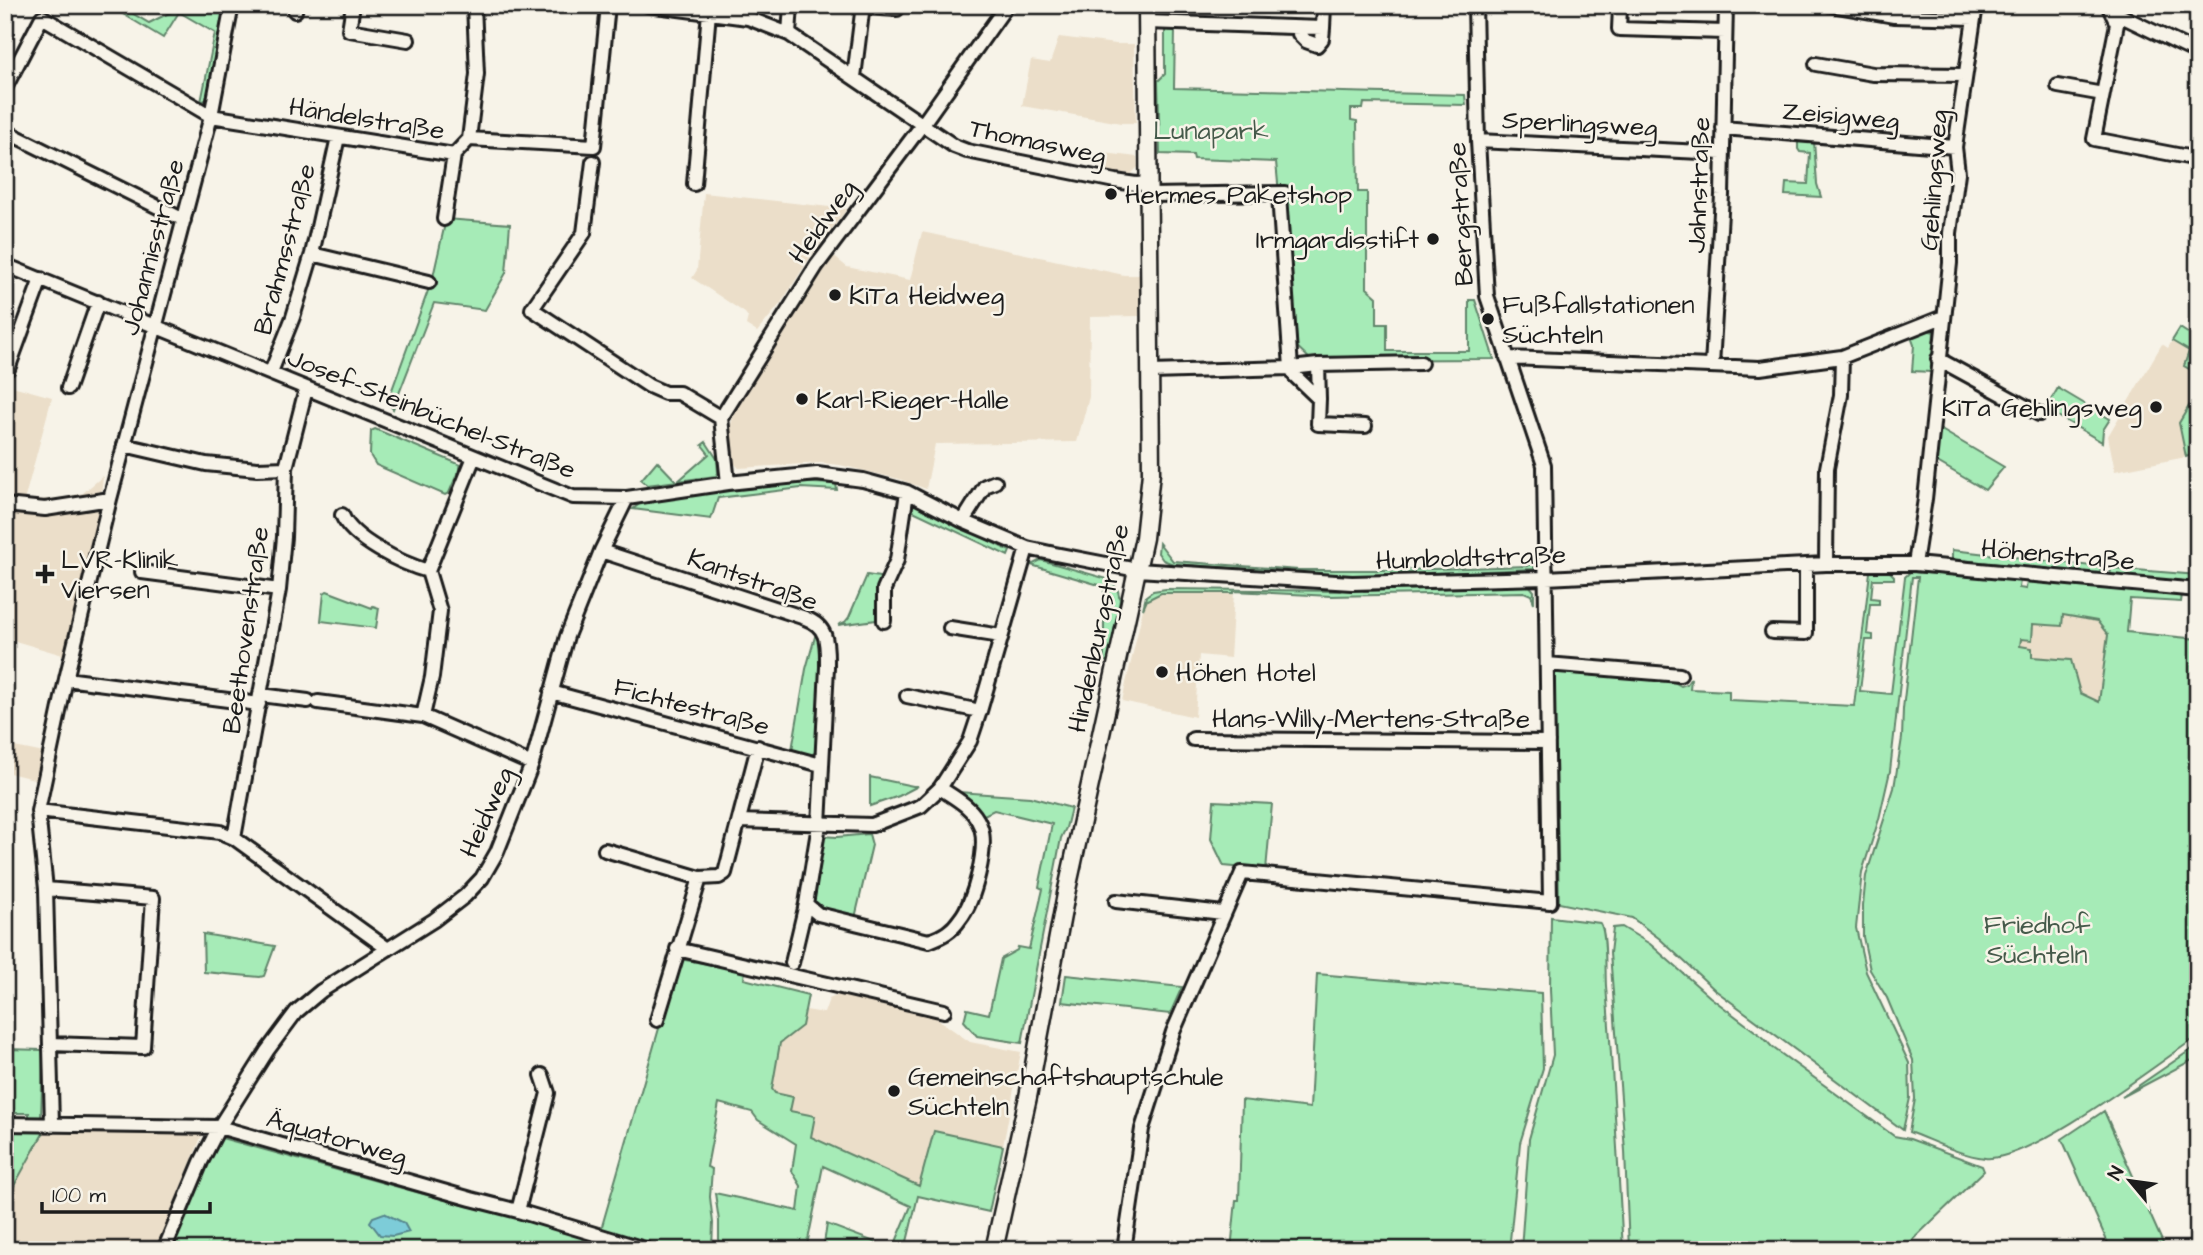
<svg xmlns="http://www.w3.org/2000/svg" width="2203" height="1255" viewBox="0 0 2203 1255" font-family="'Architects Daughter',sans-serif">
<rect width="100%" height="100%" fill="#f7f3e8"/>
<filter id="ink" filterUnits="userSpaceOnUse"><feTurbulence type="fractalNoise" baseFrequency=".0143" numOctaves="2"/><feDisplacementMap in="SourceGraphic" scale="14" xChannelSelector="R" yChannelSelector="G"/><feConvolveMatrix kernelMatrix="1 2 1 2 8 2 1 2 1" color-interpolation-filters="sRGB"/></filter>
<g filter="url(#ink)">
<path fill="#ebdec9" d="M 1059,37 L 1116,44 L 1134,44 L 1136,123 L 1121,123 L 1022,106 L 1031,60 L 1050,63 Z
M 1104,153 L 1137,157 L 1138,167 L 1131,174 L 1100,172 Z
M 704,193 L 847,209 L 809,259 L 781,303 L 757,332 L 746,325 L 748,317 L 745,313 L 692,278 L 697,270 Z
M 922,232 L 1124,275 L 1139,275 L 1139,316 L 1090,317 L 1089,397 L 1077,442 L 935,444 L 926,489 L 899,479 L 840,465 L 821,463 L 739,468 L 734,463 L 729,432 L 736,406 L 762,369 L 818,274 L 832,255 L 847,267 L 910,280 Z
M 2172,341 L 2189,351 L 2184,365 L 2198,374 L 2198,391 L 2179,423 L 2186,457 L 2115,471 L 2108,436 L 2162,344 L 2168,348 Z
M 5,384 L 52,397 L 24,501 L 63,498 L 83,493 L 103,476 L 100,509 L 66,656 L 5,638 Z
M 1177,592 L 1234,593 L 1230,658 L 1199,655 L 1195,717 L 1122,701 L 1143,609 L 1147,600 L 1161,593 Z
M 2063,615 L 2097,621 L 2108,635 L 2099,702 L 2080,693 L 2020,647 L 2021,639 L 2033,624 Z
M 5,745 L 44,753 L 38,780 L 5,772 Z
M 843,993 L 929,1013 L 970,1042 L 1021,1052 L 1003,1146 L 934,1131 L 920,1186 L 811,1137 L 772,1089 L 780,1043 L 802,1026 L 806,1010 L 824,1013 L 829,999 Z
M 45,1130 L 202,1135 L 156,1250 L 5,1250 L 5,1202 Z"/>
<path fill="#a6ebb7" stroke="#61846a" stroke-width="2" fill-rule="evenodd" d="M 108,5 L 118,5 L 149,23 L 185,5 L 228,5 L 210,98 L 201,102 L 215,33 L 179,12 L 163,38 Z
M 1165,29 L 1175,30 L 1174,88 L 1465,95 L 1466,105 L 1364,103 L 1363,109 L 1351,109 L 1351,120 L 1357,121 L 1358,192 L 1367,192 L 1367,288 L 1377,297 L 1377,324 L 1387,324 L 1387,351 L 1469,351 L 1469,300 L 1475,300 L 1494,359 L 1311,360 L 1293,343 L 1276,162 L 1194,159 L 1193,155 L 1160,154 L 1158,81 L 1165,74 Z
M 1798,137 L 1814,141 L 1817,184 L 1821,197 L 1785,195 L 1786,183 L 1808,184 L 1810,153 L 1800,152 L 1798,149 Z
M 446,219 L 510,224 L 506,273 L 485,310 L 434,303 L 393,409 L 388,403 L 389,398 L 433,277 Z
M 2180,328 L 2192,336 L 2198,353 L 2198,374 L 2184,366 L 2189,351 L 2172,341 Z
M 1923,329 L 1934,332 L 1931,372 L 1912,371 L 1914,345 L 1910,334 Z
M 2058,388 L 2110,419 L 2103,430 L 2102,442 L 2046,409 Z
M 2198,391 L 2198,453 L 2186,457 L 2179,423 Z
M 1938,428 L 2004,467 L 1985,490 L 1934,460 Z
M 375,429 L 461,465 L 449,493 L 445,495 L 376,465 L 370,455 L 371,431 Z
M 706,442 L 717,459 L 718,473 L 716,476 L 647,485 L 641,480 L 657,461 L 677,482 L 709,454 L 702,445 Z
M 791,482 L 836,484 L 837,490 L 801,488 L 718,498 L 711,519 L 633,509 L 642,502 Z
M 912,500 L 918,503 L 918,506 L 1010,551 L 1008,556 L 913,511 L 910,506 Z
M 1159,543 L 1173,561 L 1299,570 L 1403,570 L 1528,566 L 1534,562 L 1534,569 L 1366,576 C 1359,581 1350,581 1343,576 L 1173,564 L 1163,560 L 1158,553 Z
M 1952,550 L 2101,567 L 2099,578 L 2088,577 L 2086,573 L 1952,559 Z
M 1041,560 L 1111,580 L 1118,591 L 1120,600 L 1109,661 L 1104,661 L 1104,588 L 1099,585 L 1031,565 Z
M 2111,568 L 2198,575 L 2198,583 L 2123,576 L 2120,580 L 2110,579 Z
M 1870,572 L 1890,572 L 1894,576 L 1894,579 L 1873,579 L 1871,598 L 1879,599 L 1879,604 L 1870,604 L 1867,634 L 1873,635 L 1873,640 L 1866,640 L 1860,691 L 1891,694 L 1905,577 L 1910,572 L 2020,580 L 2019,588 L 2026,589 L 2027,581 L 2084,586 C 2095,581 2117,584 2128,591 L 2182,595 L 2181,602 L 2130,599 L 2127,632 L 2198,639 L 2198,1036 C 2157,1064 2030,1163 1985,1158 C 1959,1155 1933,1141 1909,1132 L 1915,1099 L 1913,1060 L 1887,998 L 1870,970 L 1863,937 L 1863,905 L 1866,876 L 1894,788 L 1902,738 L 1903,709 L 1918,577 L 1912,577 L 1890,771 L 1879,819 L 1862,872 L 1856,928 L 1866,972 L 1909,1063 L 1910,1098 L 1903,1130 L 1715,990 L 1660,939 L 1632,918 L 1559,903 L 1554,670 L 1665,677 L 1681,686 L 1687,684 L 1691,678 L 1690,689 L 1729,691 L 1729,700 L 1854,706 ZM 2063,615 L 2097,621 L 2108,635 L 2099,702 L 2080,693 L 2071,660 L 2032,657 L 2032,648 L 2020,646 L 2021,639 L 2032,640 L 2033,624 L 2062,626 Z
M 867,575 L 886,578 L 876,620 L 838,625 L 845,622 L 849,617 Z
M 1529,585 L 1534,591 L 1534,603 L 1531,595 L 1524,592 L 1331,596 L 1234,591 L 1234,593 L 1161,593 L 1147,600 L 1143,609 L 1146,596 L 1153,591 L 1166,589 L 1340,591 C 1347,585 1356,585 1364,591 Z
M 327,591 L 372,608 L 373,606 L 379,608 L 376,628 L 321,621 L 324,593 Z
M 816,633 L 818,633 C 828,661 819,719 817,751 L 811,755 L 792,750 L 806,669 Z
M 870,777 L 913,786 L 918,786 L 899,796 L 870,806 Z
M 958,792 L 1030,797 L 1071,808 L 1066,828 L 1061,838 L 1022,1043 L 977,1036 L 964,1021 L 967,1009 L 989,1014 L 1001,959 L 1017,950 L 1018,947 L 1029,949 L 1043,889 L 1039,887 L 1052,824 L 994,810 L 982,816 Z
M 1214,801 L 1272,804 L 1266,870 L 1224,866 L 1211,839 Z
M 869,834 L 872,845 L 855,918 C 839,914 819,915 813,897 L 821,836 L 837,837 Z
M 1551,917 L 1600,923 C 1607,931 1605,973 1606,986 C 1613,1074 1618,1162 1623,1250 L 1521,1250 L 1529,1139 L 1553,1055 L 1550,989 Z
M 1622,927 L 1650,944 L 1710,997 L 1764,1038 L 1772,1047 L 1894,1136 L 1910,1139 L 1982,1166 L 1984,1171 L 1902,1250 L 1629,1250 L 1625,1151 L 1610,953 L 1613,928 Z
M 203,934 L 275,946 L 264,976 L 260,977 L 204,972 Z
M 679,959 L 745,970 L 744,979 L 808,995 L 802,1026 L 780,1043 L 772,1089 L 775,1093 L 793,1097 L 790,1111 L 815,1116 L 811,1137 L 919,1186 L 934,1131 L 1003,1146 L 989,1212 L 918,1196 L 905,1250 L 823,1250 L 827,1224 L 893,1249 L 911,1206 L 823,1166 L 806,1250 L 719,1250 L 719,1221 L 715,1193 L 798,1211 L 801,1186 L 792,1171 L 796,1144 L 758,1120 L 752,1112 L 719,1103 L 707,1167 L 712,1169 L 710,1197 L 713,1223 L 712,1250 L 658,1250 L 600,1233 Z
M 1317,974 L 1541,993 L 1543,1068 L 1520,1143 L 1509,1250 L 1231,1250 L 1236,1200 L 1239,1200 L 1242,1100 L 1310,1108 Z
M 1066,975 L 1182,987 L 1170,1014 L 1062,1002 Z
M 2198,1045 L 2198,1057 L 2122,1097 Z
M 5,1049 L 43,1050 L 41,1120 L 29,1120 L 29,1113 L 5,1113 Z
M 2104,1111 L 2166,1250 L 2111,1250 L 2062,1139 Z
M 5,1129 L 45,1130 L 5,1202 Z
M 218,1137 L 463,1205 L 519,1216 L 642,1250 L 166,1250 Z"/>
<path fill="#7dccd8" stroke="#56868d" stroke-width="2" d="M 384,1213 L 404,1223 L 409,1232 L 393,1236 L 380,1235 L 370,1222 L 373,1217 Z"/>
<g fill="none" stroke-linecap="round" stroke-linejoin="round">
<defs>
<path id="minor" d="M 353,5 L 349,30 L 408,40
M 648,5 L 748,18 L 789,34 L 954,146 L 967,151 L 1115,181 L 1136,184 L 1149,183
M 1831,5 L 1894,16 L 1974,18
M 2108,5 L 2117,24 L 2094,139 L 2198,159
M 863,7 L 897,9 L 897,5
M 1620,8 L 1619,29 L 1725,32
M 295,11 L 296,5
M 2111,11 L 2198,53
M 1147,22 L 1323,28 L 1324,5
M 1299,28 L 1299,34 L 1306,41 L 1317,45 L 1322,39 L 1323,28
M 789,34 L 791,5
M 1816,64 L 1873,74 L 1965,75
M 854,77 L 863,5
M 2058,86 L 2103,94
M 5,88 L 42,17 L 211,116 L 454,155 L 469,139 L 594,146 L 608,5
M 1723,128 L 1955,147
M 5,131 L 184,220
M 469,139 L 477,74 L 474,5
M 1478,141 L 1722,153
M 593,162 L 584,233 L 532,309 L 649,386 L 665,393 L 679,393 L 721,418
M 694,184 L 709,12
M 1150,195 L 1285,193
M 1279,195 L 1291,368 L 1318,365 L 1421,363
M 444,219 L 454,155
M 312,254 L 429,282
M 5,265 L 573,497 L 627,498 L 728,483 L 817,474 L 863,480 L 907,492 L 963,521 L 1027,548 L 1055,554 L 1137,570 L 1352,583 L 1546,578 L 1826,564 L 1915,564 L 2198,590
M 1507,358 L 1760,368 L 1842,357 L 1943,317
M 1938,359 L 2039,414
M 1318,365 L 1319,399
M 1712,366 L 1722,195 L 1726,5
M 8,369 L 41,279
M 271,372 L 293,317 L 312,254 L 338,137
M 1151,372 L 1291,368 L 1295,376 L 1319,399 L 1318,424 L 1365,426
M 68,388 L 98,302
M 124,445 L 206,464 L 257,469 L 286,468
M 728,483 L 721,418 L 817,265 L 922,125 L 1007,5
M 5,505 L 45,509 L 110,499
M 342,515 C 352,540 403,564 428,571
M 963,521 L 985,486 L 995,482
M 601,551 L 805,618 C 829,627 827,644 827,667 L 819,825 L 806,904 L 818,914 L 929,941 C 943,936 952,931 960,919 C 974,902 989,846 980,825 C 973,807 955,798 940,788
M 1826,564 L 1827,468 L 1841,395 L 1842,357
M 1915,564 L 1925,499 L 1950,263 L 1950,233 L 1958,173 L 1955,147 L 1976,5
M 142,572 L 279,590
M 884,621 L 884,589 L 897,560 L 907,492
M 950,628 L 1001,636
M 1772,632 L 1806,633 L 1806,566
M 1547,664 L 1680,675
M 66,679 L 259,704
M 551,692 L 821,765
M 261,695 L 308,701
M 907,696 L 980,711
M 318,702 L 423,716 L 532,764
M 423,716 L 432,677 L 440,611 L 428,571 L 474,457
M 1193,739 L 1548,742
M 38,811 L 220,832 L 234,838 L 388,949
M 739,821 L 872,825 L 921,806 L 940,788 L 970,741 L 980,711 L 1027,548
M 234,838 L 279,590 L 284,537 L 286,468 L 306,389
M 605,850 L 700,878
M 46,889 L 153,898 L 143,1047 L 50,1044
M 1116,901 L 1223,913
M 677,949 L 944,1011
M 792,963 L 806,904
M 657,1020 L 700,878 L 719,877 L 725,873 L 758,747
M 5,1124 L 219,1127 L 471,1199 L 518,1211 L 648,1250
M 52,1125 L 46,889 L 38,811 L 66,679 L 110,499 L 211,116 L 232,5
M 518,1211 L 548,1093 L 542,1075
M 164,1250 L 201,1162 L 219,1127 L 267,1051 L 296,1012 L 321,991 L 434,920 L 465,896 L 482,878 L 497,852 L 532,764 L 567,636 L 601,551 L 627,498
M 1124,1250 L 1142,1129 L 1173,1032 L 1242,873 L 1550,902 L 1544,465 L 1487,296 L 1478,141 L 1475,5"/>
<path id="major" d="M 994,1250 L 1028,1097 L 1066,894 L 1144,538 L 1151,473 L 1147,5"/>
</defs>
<use href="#minor" stroke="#1c1c1c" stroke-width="18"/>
<use href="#major" stroke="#1c1c1c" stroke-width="21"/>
<use href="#minor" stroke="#f7f3e8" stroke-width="12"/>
<use href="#major" stroke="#f7f3e8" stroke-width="16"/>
</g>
</g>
<g fill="#1c1c1c" stroke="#f7f3e8" stroke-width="2.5">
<circle cx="1111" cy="194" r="7"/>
<circle cx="1433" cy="239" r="7"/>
<circle cx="835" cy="295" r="7"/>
<circle cx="1488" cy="319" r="7"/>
<circle cx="802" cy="399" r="7"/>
<circle cx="2156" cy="407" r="7"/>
<path d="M41.5 563.5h7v7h7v7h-7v7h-7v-7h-7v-7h7z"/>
<circle cx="1162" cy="672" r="7"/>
<circle cx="894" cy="1091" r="7"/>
</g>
<g text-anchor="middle" stroke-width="5" stroke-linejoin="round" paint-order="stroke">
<g font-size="26" fill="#1c1c1c" stroke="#f7f3e8">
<text transform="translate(1841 115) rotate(5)" y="9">Zeisigweg</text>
<text transform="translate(367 118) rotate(9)" y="9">Händelstraße</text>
<text transform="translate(1580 123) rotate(3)" y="9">Sperlingsweg</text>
<text transform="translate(1038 141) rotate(12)" y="9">Thomasweg</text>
<text transform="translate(1933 180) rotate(-86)" y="9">Gehlingsweg</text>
<text transform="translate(1698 185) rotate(-88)" y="9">Jahnstraße</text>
<text transform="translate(1460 214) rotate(-93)" y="9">Bergstraße</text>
<text transform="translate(822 221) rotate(-54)" y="9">Heidweg</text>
<text transform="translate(152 247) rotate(-75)" y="9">Johannisstraße</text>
<text transform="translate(284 249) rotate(-75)" y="9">Brahmsstraße</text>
<text transform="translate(432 413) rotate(22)" y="9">Josef-Steinbüchel-Straße</text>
<text transform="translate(2058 554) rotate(5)" y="9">Höhenstraße</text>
<text transform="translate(1471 557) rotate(-2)" y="9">Humboldtstraße</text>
<text transform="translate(753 579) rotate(20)" y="9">Kantstraße</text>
<text transform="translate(1098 628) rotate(-78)" y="9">Hindenburgstraße</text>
<text transform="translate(245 630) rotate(-82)" y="9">Beethovenstraße</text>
<text transform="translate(692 706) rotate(15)" y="9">Fichtestraße</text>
<text x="1371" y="727">Hans-Willy-Mertens-Straße</text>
<text transform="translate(486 812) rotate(-66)" y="9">Heidweg</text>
<text transform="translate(337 1137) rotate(16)" y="9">Äquatorweg</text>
</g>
<g font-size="26" fill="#455a4a" stroke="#f7f3e8">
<text x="1211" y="139">Lunapark</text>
<text x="2037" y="933">Friedhof<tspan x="2037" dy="30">Süchteln</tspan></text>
</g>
<g font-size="26" fill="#1c1c1c" stroke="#f7f3e8" text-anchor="start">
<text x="1125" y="203">Hermes Paketshop</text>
<text x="1419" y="248" text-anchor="end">Irmgardisstift</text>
<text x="849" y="304">KiTa Heidweg</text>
<text x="1502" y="313">Fußfallstationen<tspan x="1502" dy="30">Süchteln</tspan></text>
<text x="816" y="408">Karl-Rieger-Halle</text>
<text x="2142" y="416" text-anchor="end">KiTa Gehlingsweg</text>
<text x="61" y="568">LVR-Klinik<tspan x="61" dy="30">Viersen</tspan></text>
<text x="1176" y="681">Höhen Hotel</text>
<text x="908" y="1085">Gemeinschaftshauptschule<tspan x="908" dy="30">Süchteln</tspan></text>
</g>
</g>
<rect width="2203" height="1255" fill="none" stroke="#f7f3e8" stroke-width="28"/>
<rect x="14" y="14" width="2175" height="1227" fill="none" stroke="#1c1c1c" stroke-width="2.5" filter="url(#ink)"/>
<g transform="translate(2130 1181) rotate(299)" stroke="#f7f3e8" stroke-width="5" paint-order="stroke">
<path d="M0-5L12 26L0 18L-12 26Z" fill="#1c1c1c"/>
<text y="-10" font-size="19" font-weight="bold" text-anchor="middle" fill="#1c1c1c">N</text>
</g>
<path d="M42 1202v10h168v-10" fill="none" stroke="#1c1c1c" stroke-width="3.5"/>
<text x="52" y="1202" font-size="21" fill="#1c1c1c" stroke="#f7f3e8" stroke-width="5" paint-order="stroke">100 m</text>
</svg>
